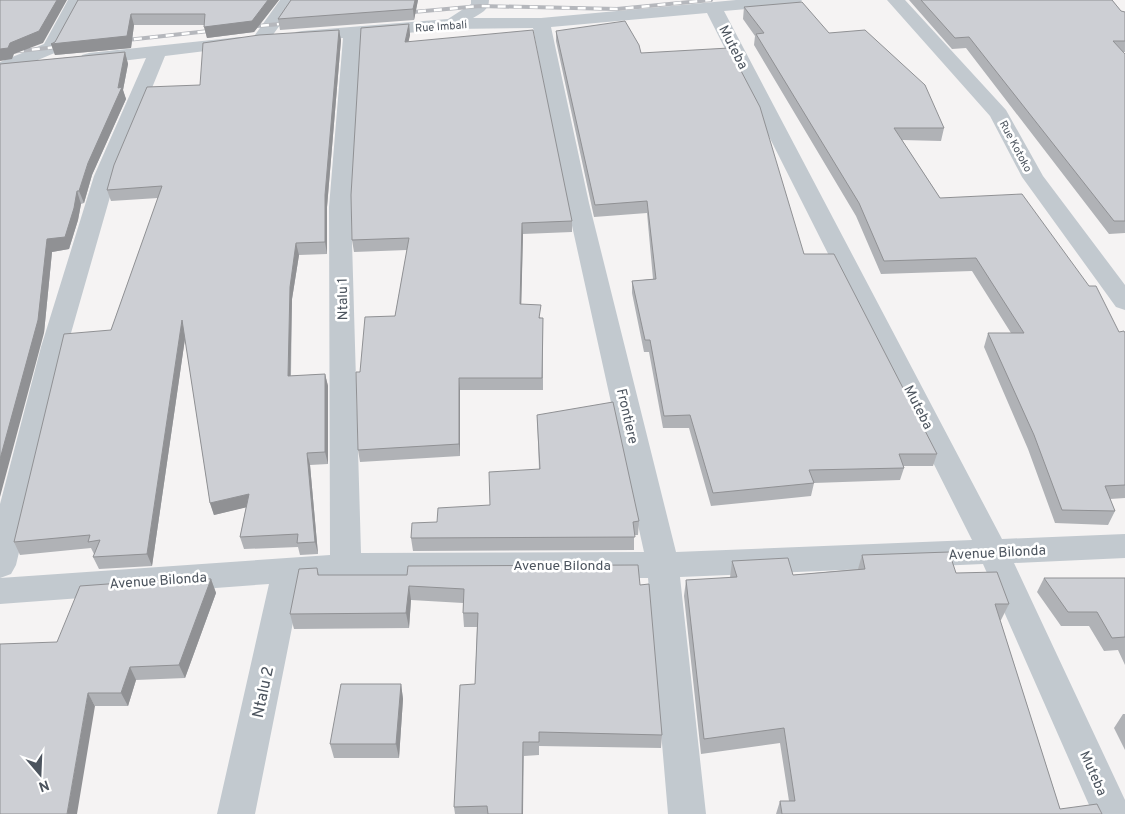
<svg xmlns="http://www.w3.org/2000/svg" width="1125" height="814" viewBox="0 0 1125 814" font-family="Overpass,sans-serif">
<rect width="100%" height="100%" fill="#f5f3f3"/>
<g fill="none" stroke-linecap="round" stroke-linejoin="round">
<path fill="#c2c9cf" fill-rule="evenodd" d="M 68,0 L 86,0 L 57,52 L 9,72 L 0,73 L 0,62 L 44,44 Z
M 280,0 L 298,0 L 267,43 L 261,44 L 255,43 L 252,39 Z
M 471,0 L 489,0 C 489,10 481,13 473,18 L 541,18 L 736,0 L 802,0 L 799,4 L 793,5 L 724,11 L 1002,539 L 1125,534 L 1125,558 L 1014,563 L 1125,800 L 1125,814 L 1093,814 L 983,564 L 680,577 L 706,814 L 668,814 L 648,578 L 346,579 L 301,582 L 255,814 L 217,814 L 269,584 L 0,604 L 0,578 L 330,555 L 329,207 L 343,38 L 302,41 L 296,40 L 293,36 L 296,32 L 302,31 L 448,19 L 471,4 ZM 707,13 L 972,540 L 676,552 L 589,203 L 551,27 ZM 533,28 L 567,203 L 644,552 L 361,553 L 351,207 L 361,37 L 452,29 Z
M 887,0 L 905,0 L 1006,110 L 1043,176 L 1125,285 L 1125,310 L 1116,307 L 1022,177 L 990,116 Z
M 240,37 L 246,38 L 249,42 L 246,46 L 165,56 L 116,176 L 67,347 L 16,565 L 11,574 L 0,578 L 0,504 L 41,347 L 94,176 L 146,58 L 89,65 L 82,63 L 80,59 L 82,55 L 89,53 Z"/>
<defs>
<path id="rail" d="M 402,13 L 480,6 L 617,9 L 711,0
M 245,27 L 292,23
M 118,41 L 218,30
M 0,53 L 66,46"/>
</defs>
<use href="#rail" stroke="#b5b7bc" stroke-width="4"/>
<use href="#rail" stroke="#fff" stroke-width="2.5" stroke-dasharray="8" stroke-linecap="butt"/>
</g>
<path fill="#b0b2b6" d="M 78,0 L 279,0 L 254,32 L 207,38 L 204,25 L 134,25 L 131,48 L 55,55 L 51,44 L 55,42 Z
M 291,0 L 418,0 L 414,20 L 280,30 L 278,19 Z
M 909,0 L 1112,0 L 1121,11 L 1125,12 L 1125,52 L 1123,52 L 1125,54 L 1125,233 L 1109,234 L 966,48 L 952,49 Z
M 744,7 L 829,33 L 944,128 L 941,141 L 902,140 L 940,198 L 1119,332 L 1125,333 L 1125,498 L 1110,499 L 1115,511 L 1108,525 L 1055,523 L 1028,449 L 984,347 L 988,333 L 1011,333 L 972,271 L 881,274 L 856,216 L 754,45 L 755,36 L 743,19 Z
M 409,24 L 410,35 L 408,42 L 572,221 L 572,232 L 523,234 L 521,304 L 541,318 L 543,318 L 543,390 L 460,390 L 460,456 L 360,462 L 358,450 L 360,372 L 395,316 L 407,250 L 354,252 L 352,240 Z
M 339,30 L 341,40 L 327,207 L 327,254 L 299,255 L 292,299 L 291,376 L 325,374 L 328,386 L 328,464 L 310,465 L 318,554 L 300,555 L 298,547 L 244,549 L 240,537 L 246,507 L 214,515 L 210,503 L 185,338 L 152,566 L 99,569 L 93,557 L 95,554 L 94,554 L 91,548 L 20,555 L 14,542 L 111,330 L 158,198 L 111,201 L 107,190 L 200,85 Z
M 556,31 L 641,53 L 804,254 L 937,454 L 933,466 L 903,466 L 904,468 L 900,480 L 814,483 L 811,496 L 711,506 L 689,428 L 663,428 L 649,352 L 644,352 L 632,293 L 632,281 L 653,279 L 647,213 L 594,217 L 556,41 Z
M 125,52 L 128,64 L 123,90 L 126,99 L 92,175 L 84,203 L 81,204 L 78,220 L 69,249 L 52,252 L 44,333 L 0,64 Z
M 537,415 L 639,521 L 638,535 L 634,535 L 634,550 L 413,551 L 411,538 L 437,522 L 490,505 L 539,469 Z
M 862,555 L 956,573 L 1009,604 L 1001,620 L 1000,620 L 1060,809 L 1102,814 L 776,814 L 780,801 L 789,801 L 780,743 L 701,754 L 684,596 L 686,580 L 730,578 L 732,561 L 793,575 L 858,569 Z
M 317,568 L 319,575 L 640,585 L 662,735 L 661,748 L 539,746 L 539,755 L 524,756 L 523,814 L 455,814 L 454,807 L 475,684 L 477,627 L 464,627 L 463,613 L 463,603 L 411,600 L 409,628 L 294,629 L 290,614 Z
M 1044,578 L 1125,578 L 1125,665 L 1118,650 L 1104,651 L 1089,626 L 1061,626 L 1037,592 Z
M 211,579 L 216,593 L 185,678 L 136,680 L 128,706 L 95,706 L 57,642 Z
M 401,684 L 403,699 L 399,758 L 334,758 L 330,744 Z
M 1123,714 L 1125,714 L 1125,750 L 1114,728 Z"/>
<path fill="#909194" d="M 57,0 L 67,0 L 43,43 L 14,54 L 12,59 L 0,61 L 0,49 L 10,43 Z
M 268,0 L 279,0 L 254,32 L 207,38 L 204,27 Z
M 415,0 L 418,0 L 414,20 L 413,9 Z
M 131,14 L 134,25 L 131,48 L 55,55 L 51,44 Z
M 409,24 L 410,35 L 406,53 L 405,42 Z
M 339,30 L 341,40 L 327,207 L 327,254 L 325,242 L 325,195 Z
M 125,52 L 128,64 L 123,90 L 126,99 L 92,175 L 84,203 L 79,191 L 88,163 L 118,88 Z
M 77,191 L 81,204 L 78,220 L 69,249 L 52,252 L 44,333 L 0,497 L 0,459 L 47,239 Z
M 522,223 L 523,234 L 521,316 L 520,304 Z
M 296,243 L 299,255 L 292,299 L 290,388 L 288,376 L 290,287 Z
M 182,320 L 186,332 L 152,566 L 147,554 Z
M 325,374 L 328,386 L 328,464 L 325,452 Z
M 459,378 L 460,390 L 460,456 L 459,444 Z
M 307,453 L 310,465 L 318,554 L 315,542 Z
M 249,494 L 252,506 L 214,515 L 210,503 Z
M 211,579 L 216,593 L 185,678 L 179,665 Z
M 409,586 L 411,600 L 409,628 L 406,613 Z
M 130,667 L 136,680 L 128,706 L 121,693 Z
M 401,684 L 403,699 L 399,758 L 396,744 Z
M 88,693 L 95,706 L 77,814 L 67,814 Z
M 523,742 L 523,814 L 522,814 Z"/>
<path fill="#cdcfd4" stroke="#909194" d="M 0,0 L 57,0 L 39,31 L 10,43 L 8,48 L 0,49 Z
M 78,0 L 268,0 L 252,21 L 204,27 L 205,14 L 131,14 L 127,36 L 51,44 L 55,42 Z
M 291,0 L 415,0 L 413,9 L 278,19 Z
M 921,0 L 1112,0 L 1121,11 L 1125,12 L 1125,41 L 1113,41 L 1125,54 L 1125,221 L 1114,221 L 969,37 L 955,38 Z
M 802,2 L 829,33 L 865,30 L 925,85 L 944,128 L 894,128 L 940,198 L 1022,194 L 1089,286 L 1096,286 L 1119,332 L 1124,331 L 1125,333 L 1125,485 L 1105,486 L 1115,511 L 1062,510 L 1034,435 L 988,333 L 1024,333 L 976,258 L 884,261 L 859,203 L 756,34 L 764,33 L 744,7 Z
M 625,21 L 639,45 L 641,53 L 729,48 L 760,107 L 804,254 L 834,254 L 937,454 L 899,454 L 904,468 L 809,470 L 814,483 L 713,493 L 690,415 L 664,416 L 650,340 L 645,340 L 632,281 L 656,279 L 647,201 L 595,205 L 556,31 Z
M 409,24 L 405,42 L 533,30 L 572,221 L 522,223 L 520,304 L 541,305 L 539,318 L 543,318 L 542,378 L 459,378 L 459,444 L 358,450 L 356,372 L 360,372 L 365,317 L 395,316 L 409,238 L 352,240 L 351,195 L 361,28 Z
M 339,30 L 325,195 L 325,242 L 296,243 L 290,287 L 288,376 L 325,374 L 325,452 L 307,453 L 315,542 L 297,543 L 298,534 L 240,537 L 249,494 L 210,503 L 182,320 L 147,554 L 93,557 L 100,540 L 88,542 L 90,535 L 14,542 L 64,334 L 111,330 L 162,186 L 107,190 L 114,165 L 147,87 L 200,85 L 203,43 L 259,35 Z
M 125,52 L 118,88 L 122,87 L 88,163 L 79,191 L 77,191 L 74,208 L 65,237 L 47,239 L 38,320 L 0,459 L 0,64 Z
M 613,402 L 639,521 L 633,522 L 635,537 L 411,538 L 412,523 L 437,522 L 438,508 L 490,505 L 489,472 L 540,469 L 537,415 Z
M 949,552 L 956,573 L 997,572 L 1009,604 L 995,604 L 1060,809 L 1097,804 L 1102,814 L 782,814 L 780,801 L 795,801 L 784,728 L 704,739 L 686,580 L 737,577 L 732,561 L 788,558 L 793,575 L 865,569 L 862,555 Z
M 638,565 L 640,585 L 649,584 L 662,735 L 539,732 L 539,742 L 523,742 L 522,814 L 488,814 L 487,806 L 454,807 L 460,685 L 475,684 L 478,613 L 463,613 L 464,589 L 409,586 L 406,613 L 290,614 L 299,569 L 317,568 L 318,575 L 407,575 L 408,566 Z
M 190,578 L 211,579 L 179,665 L 130,667 L 121,693 L 88,693 L 67,814 L 0,814 L 0,644 L 57,642 L 80,586 Z
M 1044,578 L 1125,578 L 1125,637 L 1112,638 L 1097,612 L 1068,612 Z
M 341,684 L 401,684 L 396,744 L 330,744 Z"/>
<g text-anchor="middle" stroke-width="5" stroke-linejoin="round" paint-order="stroke">
<g font-size="11" fill="#4c545e" stroke="#fff">
<text transform="translate(441 26) rotate(-4)" y="4">Rue Imbali</text>
<text transform="translate(1016 146) rotate(62)" y="4">Rue Kotoko</text>
</g>
<g font-size="14" fill="#4c545e" stroke="#fff">
<text transform="translate(734 47) rotate(63)" y="5">Muteba</text>
<text transform="translate(342 299) rotate(-91)" y="5">Ntalu 1</text>
<text transform="translate(919 407) rotate(63)" y="5">Muteba</text>
<text transform="translate(628 416) rotate(77)" y="5">Frontiere</text>
<text transform="translate(997 552) rotate(-3)" y="5">Avenue Bilonda</text>
<text x="562" y="570">Avenue Bilonda</text>
<text transform="translate(158 580) rotate(-4)" y="5">Avenue Bilonda</text>
<text transform="translate(1094 773) rotate(66)" y="5">Muteba</text>
</g>
<g font-size="16" fill="#4c545e" stroke="#fff">
<text transform="translate(262 692) rotate(-78)" y="6">Ntalu 2</text>
</g>
</g>
<g transform="translate(40 774) rotate(161)" stroke="#ffffff" stroke-width="4" paint-order="stroke">
<path d="M0-4L9 19L0 12L-9 19Z" fill="#4c545e"/>
<text y="-8" font-size="14" font-weight="bold" text-anchor="middle" fill="#4c545e">N</text>
</g>
</svg>
